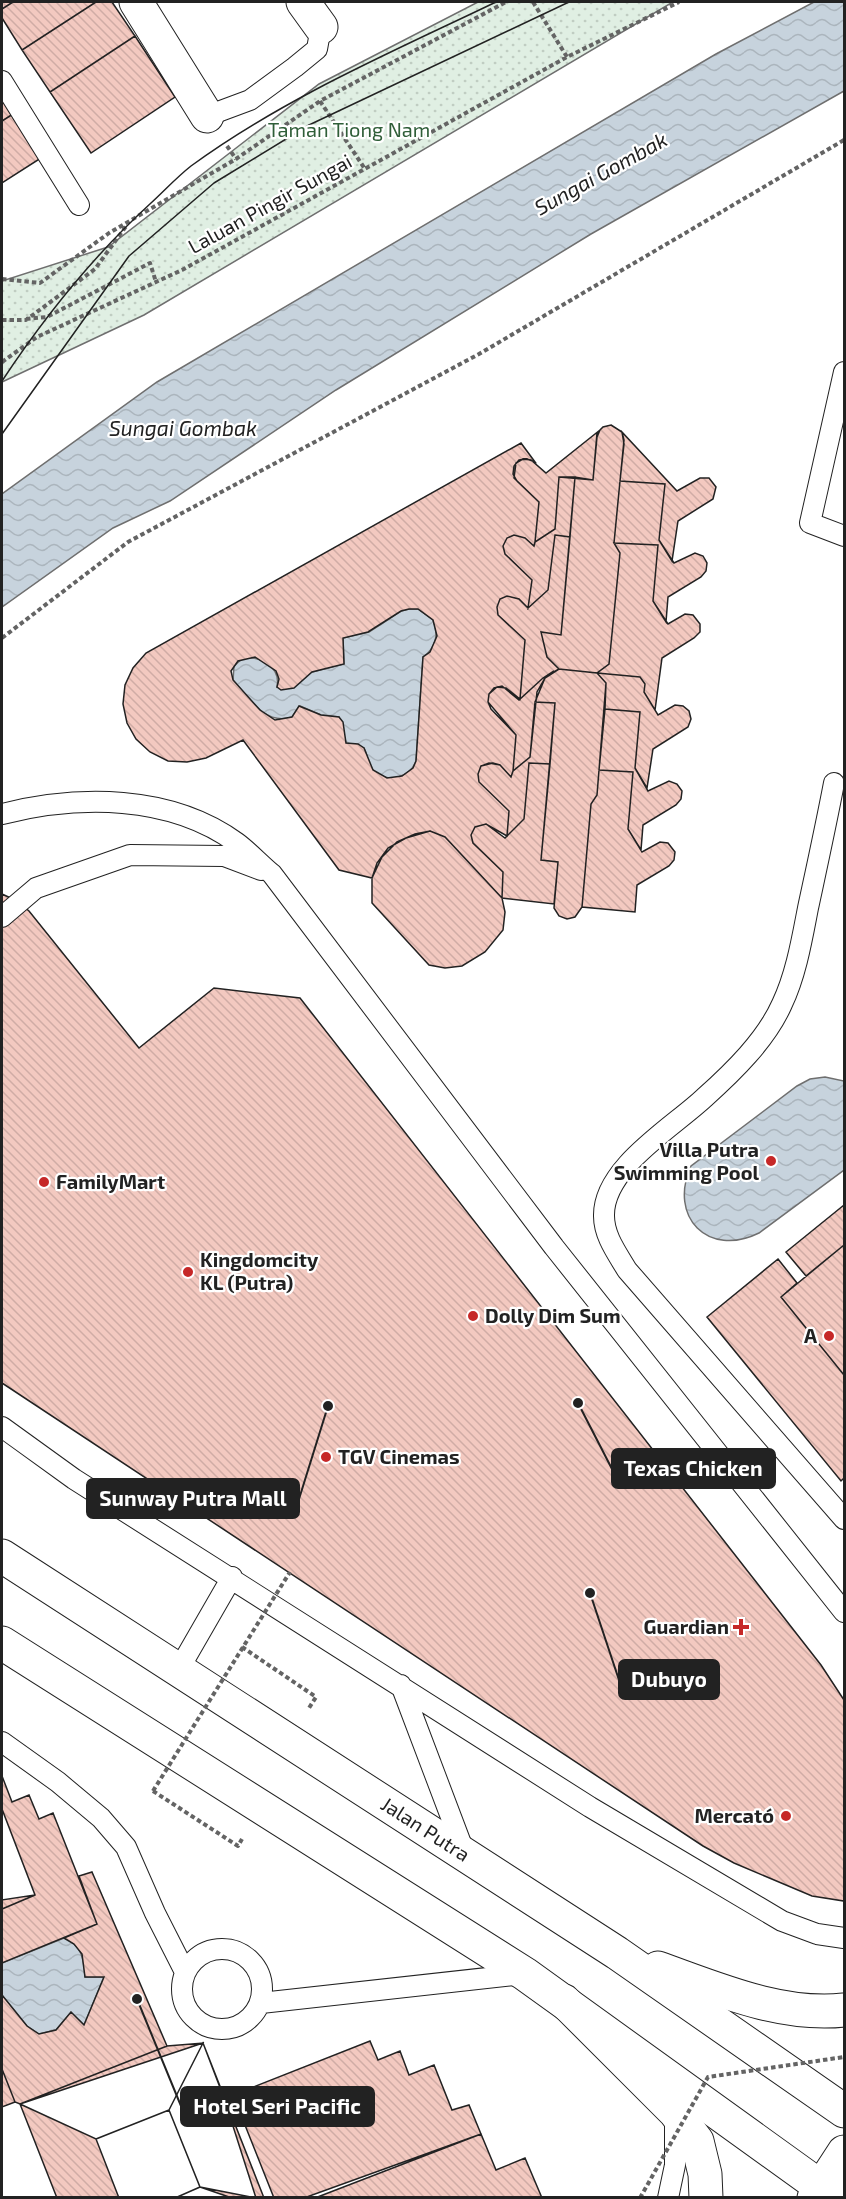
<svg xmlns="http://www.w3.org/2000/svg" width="846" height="2199" viewBox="0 0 846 2199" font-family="'Exo 2',sans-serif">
<defs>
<pattern id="park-dots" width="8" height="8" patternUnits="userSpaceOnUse" patternTransform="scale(1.5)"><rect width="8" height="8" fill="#e0efe3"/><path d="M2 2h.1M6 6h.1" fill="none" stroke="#c0cdc2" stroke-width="1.8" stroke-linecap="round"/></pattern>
<pattern id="water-waves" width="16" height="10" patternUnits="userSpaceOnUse" patternTransform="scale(1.5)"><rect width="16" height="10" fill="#c7d3dd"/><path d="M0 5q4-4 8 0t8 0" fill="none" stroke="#abb5bd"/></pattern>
<pattern id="building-back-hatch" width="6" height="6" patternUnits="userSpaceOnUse" patternTransform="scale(1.5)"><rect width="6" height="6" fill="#f3c9c0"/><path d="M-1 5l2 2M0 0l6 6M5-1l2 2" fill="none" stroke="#d0aca5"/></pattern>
</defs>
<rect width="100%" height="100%" fill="#fff"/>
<path fill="url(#park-dots)" stroke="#6f6f6f" stroke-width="1.5" d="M 478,2 L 673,2 L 144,315 L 2,382 L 2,281 L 108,247 L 319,84 Z"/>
<path fill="url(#water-waves)" stroke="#6f6f6f" stroke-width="1.5" d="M 814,2 L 844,2 L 844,91 L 591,234 L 336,390 L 170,501 L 113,528 L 2,607 L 2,494 L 157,382 L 716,54 Z
M 409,609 L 418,609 L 433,620 C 439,634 436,648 423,657 L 416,761 C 410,778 387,784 373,770 C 367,764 368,755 364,748 L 346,743 L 339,717 L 321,715 L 300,706 L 292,717 C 265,726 249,698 233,680 L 234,666 L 243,658 C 261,656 281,667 277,687 L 312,672 L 344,664 L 343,638 L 369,632 L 401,611 Z
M 825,1077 L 844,1081 L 844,1170 L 759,1233 C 708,1258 668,1217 691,1166 L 797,1086 L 810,1079 Z
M 64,1938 C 82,1944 84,1960 85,1977 L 104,1977 L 84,2025 L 71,2012 L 56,2030 L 39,2034 L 27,2026 L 2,1995 L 2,1963 Z"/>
<path fill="url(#building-back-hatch)" stroke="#222" stroke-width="1.5" fill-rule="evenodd" d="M 2,2 L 13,2 L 2,9 Z
M 13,2 L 96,2 L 22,50 L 2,18 L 2,9 Z
M 96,2 L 112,2 L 135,36 L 50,92 L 22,50 Z
M 135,36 L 175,97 L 91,153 L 50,92 Z
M 2,95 L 13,114 L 2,121 Z
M 13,114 L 41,158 L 2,183 L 2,121 Z
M 611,425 L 622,432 L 624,440 L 614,543 L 620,553 L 609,664 L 597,673 L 559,669 L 547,657 L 541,632 L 561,635 L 575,477 L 593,480 L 597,433 L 603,427 Z
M 600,430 L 597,437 L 593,480 L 559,477 L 555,529 L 535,542 L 539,502 L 514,478 L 516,463 L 523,459 L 531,460 L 546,473 Z
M 622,432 L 677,491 L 700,478 L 709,478 L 716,487 L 713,499 L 678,521 L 672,561 L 659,540 L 665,484 L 620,481 L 624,444 Z
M 521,443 L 535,462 L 527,459 L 519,460 L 514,466 L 513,474 L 517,481 L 539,502 L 535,542 L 534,546 L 525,538 L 514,535 L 507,538 L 503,546 L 505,554 L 532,580 L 528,608 L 519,599 L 507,596 L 500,599 L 497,607 L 498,615 L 525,640 L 520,699 L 506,688 L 497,687 L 489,694 L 488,702 L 516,735 L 513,771 L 511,777 L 500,765 L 489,763 L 481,766 L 478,774 L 479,782 L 509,811 L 507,836 L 486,824 L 475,827 L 471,835 L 473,843 L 503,872 L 502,898 L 445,837 L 430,831 L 406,838 L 388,848 L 377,863 L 372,878 L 339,870 L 243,740 L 206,758 L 187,762 L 168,761 L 150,752 L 136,739 L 127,723 L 123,704 L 125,685 L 133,668 L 146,653 ZM 409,609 L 418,609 L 433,620 L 437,636 L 430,652 L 423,657 L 416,761 L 413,768 L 402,776 L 387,778 L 373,770 L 364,748 L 358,744 L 346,743 L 343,722 L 339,717 L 321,715 L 299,706 L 292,717 L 275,720 L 260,710 L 233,680 L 231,671 L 238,661 L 255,657 L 276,671 L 279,679 L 277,687 L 281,690 L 294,688 L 312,672 L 344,664 L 343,638 L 368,632 L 401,611 Z
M 559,477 L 575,477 L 570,537 L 555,535 L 548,590 L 528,608 L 532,580 L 505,554 L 503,546 L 507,538 L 514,535 L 525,538 L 534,546 L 535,542 L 555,529 Z
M 620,481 L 665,484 L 659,540 L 674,563 L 695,553 L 703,556 L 707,563 L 706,571 L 701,577 L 668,597 L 666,622 L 653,601 L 658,545 L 614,543 Z
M 555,535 L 570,537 L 561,635 L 541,632 L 547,657 L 559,669 L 543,678 L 520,699 L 525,640 L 498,615 L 497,607 L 500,599 L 507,596 L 519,599 L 528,608 L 548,590 Z
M 614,543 L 658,545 L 653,601 L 668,624 L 685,614 L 693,615 L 700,624 L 700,632 L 694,638 L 662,658 L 655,710 L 644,692 L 645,684 L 640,677 L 597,673 L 609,664 L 620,553 Z
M 559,669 L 597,673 L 606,683 L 597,795 L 591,804 L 582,907 L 575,917 L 567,919 L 559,916 L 554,908 L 558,862 L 541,860 L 555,703 L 535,702 L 545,678 Z
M 554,671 L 545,678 L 537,692 L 530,757 L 513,771 L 516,735 L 491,709 L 488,702 L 489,694 L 494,688 L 502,686 L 519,700 L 543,678 Z
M 597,673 L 640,677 L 645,684 L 644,692 L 658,715 L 675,705 L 683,706 L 689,711 L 691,719 L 688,727 L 653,749 L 647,788 L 635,768 L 640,712 L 605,709 L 606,683 Z
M 535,702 L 555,703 L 550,764 L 529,763 L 524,819 L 507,836 L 509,811 L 479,782 L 478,774 L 481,766 L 493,763 L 500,765 L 511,777 L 513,771 L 530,757 Z
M 605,709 L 640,712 L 635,768 L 648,791 L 669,781 L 677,784 L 682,791 L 681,799 L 676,805 L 643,825 L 641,850 L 628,829 L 633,772 L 599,770 Z
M 529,763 L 550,764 L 541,860 L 558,862 L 554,904 L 502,898 L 503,872 L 473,843 L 471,835 L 475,827 L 486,824 L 505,838 L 524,819 Z
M 599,770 L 633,772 L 628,829 L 642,852 L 660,842 L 668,843 L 675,852 L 674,860 L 669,866 L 637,885 L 635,912 L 582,907 L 591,804 L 597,795 Z
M 430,831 L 445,837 L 502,898 L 505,912 L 503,930 L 485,952 L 462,966 L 445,968 L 429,965 L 372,903 L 372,878 L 382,857 L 397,842 L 415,834 Z
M 2,894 L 17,901 L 29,911 L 139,1048 L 214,988 L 300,998 L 821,1665 L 844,1700 L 844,1901 L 812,1896 L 734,1863 L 703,1846 L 2,1383 Z
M 844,1205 L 844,1245 L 806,1276 L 786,1252 Z
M 844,1245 L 844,1375 L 781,1297 Z
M 778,1259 L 797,1283 L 781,1297 L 844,1375 L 844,1478 L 841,1481 L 707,1317 Z
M 2,1776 L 12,1802 L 29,1795 L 39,1819 L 53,1813 L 97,1924 L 2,1963 L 2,1909 L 35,1895 L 2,1809 Z
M 2,1809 L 35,1895 L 2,1909 Z
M 2,1809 L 35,1895 L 2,1900 Z
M 92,1872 L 167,2046 L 20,2104 L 15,2102 L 2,2069 L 2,1995 L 27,2026 L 39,2034 L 56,2030 L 71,2012 L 84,2025 L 104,1977 L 85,1977 L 82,1954 L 74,1944 L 64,1938 L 97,1924 L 79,1876 Z
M 370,2041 L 378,2060 L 400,2051 L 409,2075 L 434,2065 L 452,2110 L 469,2105 L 481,2134 L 304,2198 L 274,2198 L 233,2095 Z
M 203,2043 L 224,2098 L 256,2198 L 200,2187 L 169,2110 Z
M 203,2043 L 169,2110 L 96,2139 L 20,2104 L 167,2046 Z
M 203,2043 L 264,2198 L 57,2198 L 20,2104 Z
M 2,2069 L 15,2102 L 2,2107 Z
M 169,2110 L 200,2187 L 175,2198 L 119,2198 L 96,2139 Z
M 481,2134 L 496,2170 L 525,2158 L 542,2198 L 315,2198 Z
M 200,2187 L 232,2198 L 175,2198 Z"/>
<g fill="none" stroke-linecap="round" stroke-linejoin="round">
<defs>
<path id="service" d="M 2,81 L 79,205
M 207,116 L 250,100 L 295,67 L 317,49 L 321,27
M 844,372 L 810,523 L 844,536
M 834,783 C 826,825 817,866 808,908 C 802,939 796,975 782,1004 C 766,1040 733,1072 704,1098 C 672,1128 603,1168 604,1216 C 604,1236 617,1253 627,1270 L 844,1519
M 2,814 C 78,795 170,794 237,843 C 249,852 260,864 272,874 L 554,1247 L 844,1612
M 2,917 L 36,888 L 130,855 L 224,856 L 261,870
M 2,1427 L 74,1479 L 590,1807 L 782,1921 L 817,1934 L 844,1938
M 179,1669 L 232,1577
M 401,1685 L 465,1854
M 2,1742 L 58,1782 L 101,1818 L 126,1847 L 155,1913 L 185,1972
M182 1989a40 40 0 1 1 80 0a40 40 0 1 1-80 0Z
M 261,2003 L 523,1974
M 668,2198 L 675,2165 L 675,2114"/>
<path id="minor" d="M 136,2 L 207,116
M 303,2 L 321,27"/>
<g id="tertiary">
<path id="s1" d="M 2,1556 L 617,1953 L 844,2111"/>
<path d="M 2,1643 L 525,1974 L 836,2198"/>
<path d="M 658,1968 C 717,1989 781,2017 844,2010"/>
<path d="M 814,2198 L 844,2152"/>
</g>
<path id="primary" d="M 564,2001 L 675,2112 L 697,2141 L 705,2174 L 706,2198"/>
</defs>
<use href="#service" stroke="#222" stroke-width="22"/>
<use href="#minor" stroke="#222" stroke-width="35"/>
<use href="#tertiary" stroke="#222" stroke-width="35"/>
<use href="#primary" stroke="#222" stroke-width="35"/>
<path stroke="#646464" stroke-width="4" stroke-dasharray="4.5 3" stroke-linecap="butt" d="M 533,2 L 567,57
M 320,101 L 365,169
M 227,146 L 236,159
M 2,279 L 40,283 L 109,233 L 236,159 L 320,101 L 506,2
M 26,319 L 47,317 L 150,263 L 156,282
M 2,320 L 26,320 L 95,269 L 127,225
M 2,362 L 37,337 L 182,270 L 567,57 L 679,2
M 2,638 L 128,542 L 479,354 L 844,140
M 242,1647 L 316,1697 L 309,1708
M 153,1791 L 238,1846 L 242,1839"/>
<use href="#service" stroke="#fff" stroke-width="20"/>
<use href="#minor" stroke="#fff" stroke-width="33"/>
<use href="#tertiary" stroke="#fff" stroke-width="33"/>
<use href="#primary" stroke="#fff" stroke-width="33"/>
<path stroke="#222" stroke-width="1.5" d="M 2,381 C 45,316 93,256 151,203 C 164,191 177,177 191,166 C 284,98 392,52 496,2
M 2,434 L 129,256 L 214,183 L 309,125 L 569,2"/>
<path stroke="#646464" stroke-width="4" stroke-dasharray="4.5 3" stroke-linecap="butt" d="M 153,1791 L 290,1572
M 640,2198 L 708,2077 L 844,2057"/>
</g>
<g fill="#c62828" stroke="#fff" stroke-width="2">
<circle cx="771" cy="1161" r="6"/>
<circle cx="44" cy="1182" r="6"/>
<circle cx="188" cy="1272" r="6"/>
<circle cx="473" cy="1316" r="6"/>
<circle cx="829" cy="1336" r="6"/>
<circle cx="326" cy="1457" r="6"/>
<path d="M738 1618h6v6h6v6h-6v6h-6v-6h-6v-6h6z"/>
<circle cx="786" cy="1816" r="6"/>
</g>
<g text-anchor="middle" stroke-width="4.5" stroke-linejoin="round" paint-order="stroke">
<g font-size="20" fill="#2f5e38" stroke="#fff">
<text x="349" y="137">Taman Tiong Nam</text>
</g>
<g font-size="20" fill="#222" stroke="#fff">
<text transform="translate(270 204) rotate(-29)" y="7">Laluan Pingir Sungai</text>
<text dy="7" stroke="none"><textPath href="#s1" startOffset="504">Jalan Putra</textPath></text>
</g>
<g font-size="20" font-weight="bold" fill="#222" stroke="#fff" text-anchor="end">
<text x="759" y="1157">Villa Putra<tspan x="759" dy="23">Swimming Pool</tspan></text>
<text x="56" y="1189" text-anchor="start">FamilyMart</text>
<text x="200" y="1267" text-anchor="start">Kingdomcity<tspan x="200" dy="23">KL (Putra)</tspan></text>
<text x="485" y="1323" text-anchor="start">Dolly Dim Sum</text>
<text x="817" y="1343">A</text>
<text x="338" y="1464" text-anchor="start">TGV Cinemas</text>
<text x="729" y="1634">Guardian</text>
<text x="774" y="1823">Mercató</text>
</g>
<g font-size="21" font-style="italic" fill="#222" stroke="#fff">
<text transform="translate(601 174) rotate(-29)" y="7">Sungai Gombak</text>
<text x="183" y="436">Sungai Gombak</text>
</g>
</g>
<path fill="none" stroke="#222" stroke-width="2" d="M578 1403L612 1469M328 1406L299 1499M590 1593L619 1680M137 1999L181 2106"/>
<g fill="#222" stroke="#fff" stroke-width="2">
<circle cx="578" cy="1403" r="6"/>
<circle cx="328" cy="1406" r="6"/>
<circle cx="590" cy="1593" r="6"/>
<circle cx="137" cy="1999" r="6"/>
</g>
<g fill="#222" stroke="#222" stroke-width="2">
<rect x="612" y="1449" width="163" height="39" rx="6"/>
<rect x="87" y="1479" width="212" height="39" rx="6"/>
<rect x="619" y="1660" width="100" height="39" rx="6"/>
<rect x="181" y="2087" width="193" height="39" rx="6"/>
</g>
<g font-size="21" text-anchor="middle" font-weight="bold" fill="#fff">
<text x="693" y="1476">Texas Chicken</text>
<text x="193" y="1506">Sunway Putra Mall</text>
<text x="669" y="1687">Dubuyo</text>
<text x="277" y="2114">Hotel Seri Pacific</text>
</g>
<rect width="846" height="2199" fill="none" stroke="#222222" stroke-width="6"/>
</svg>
